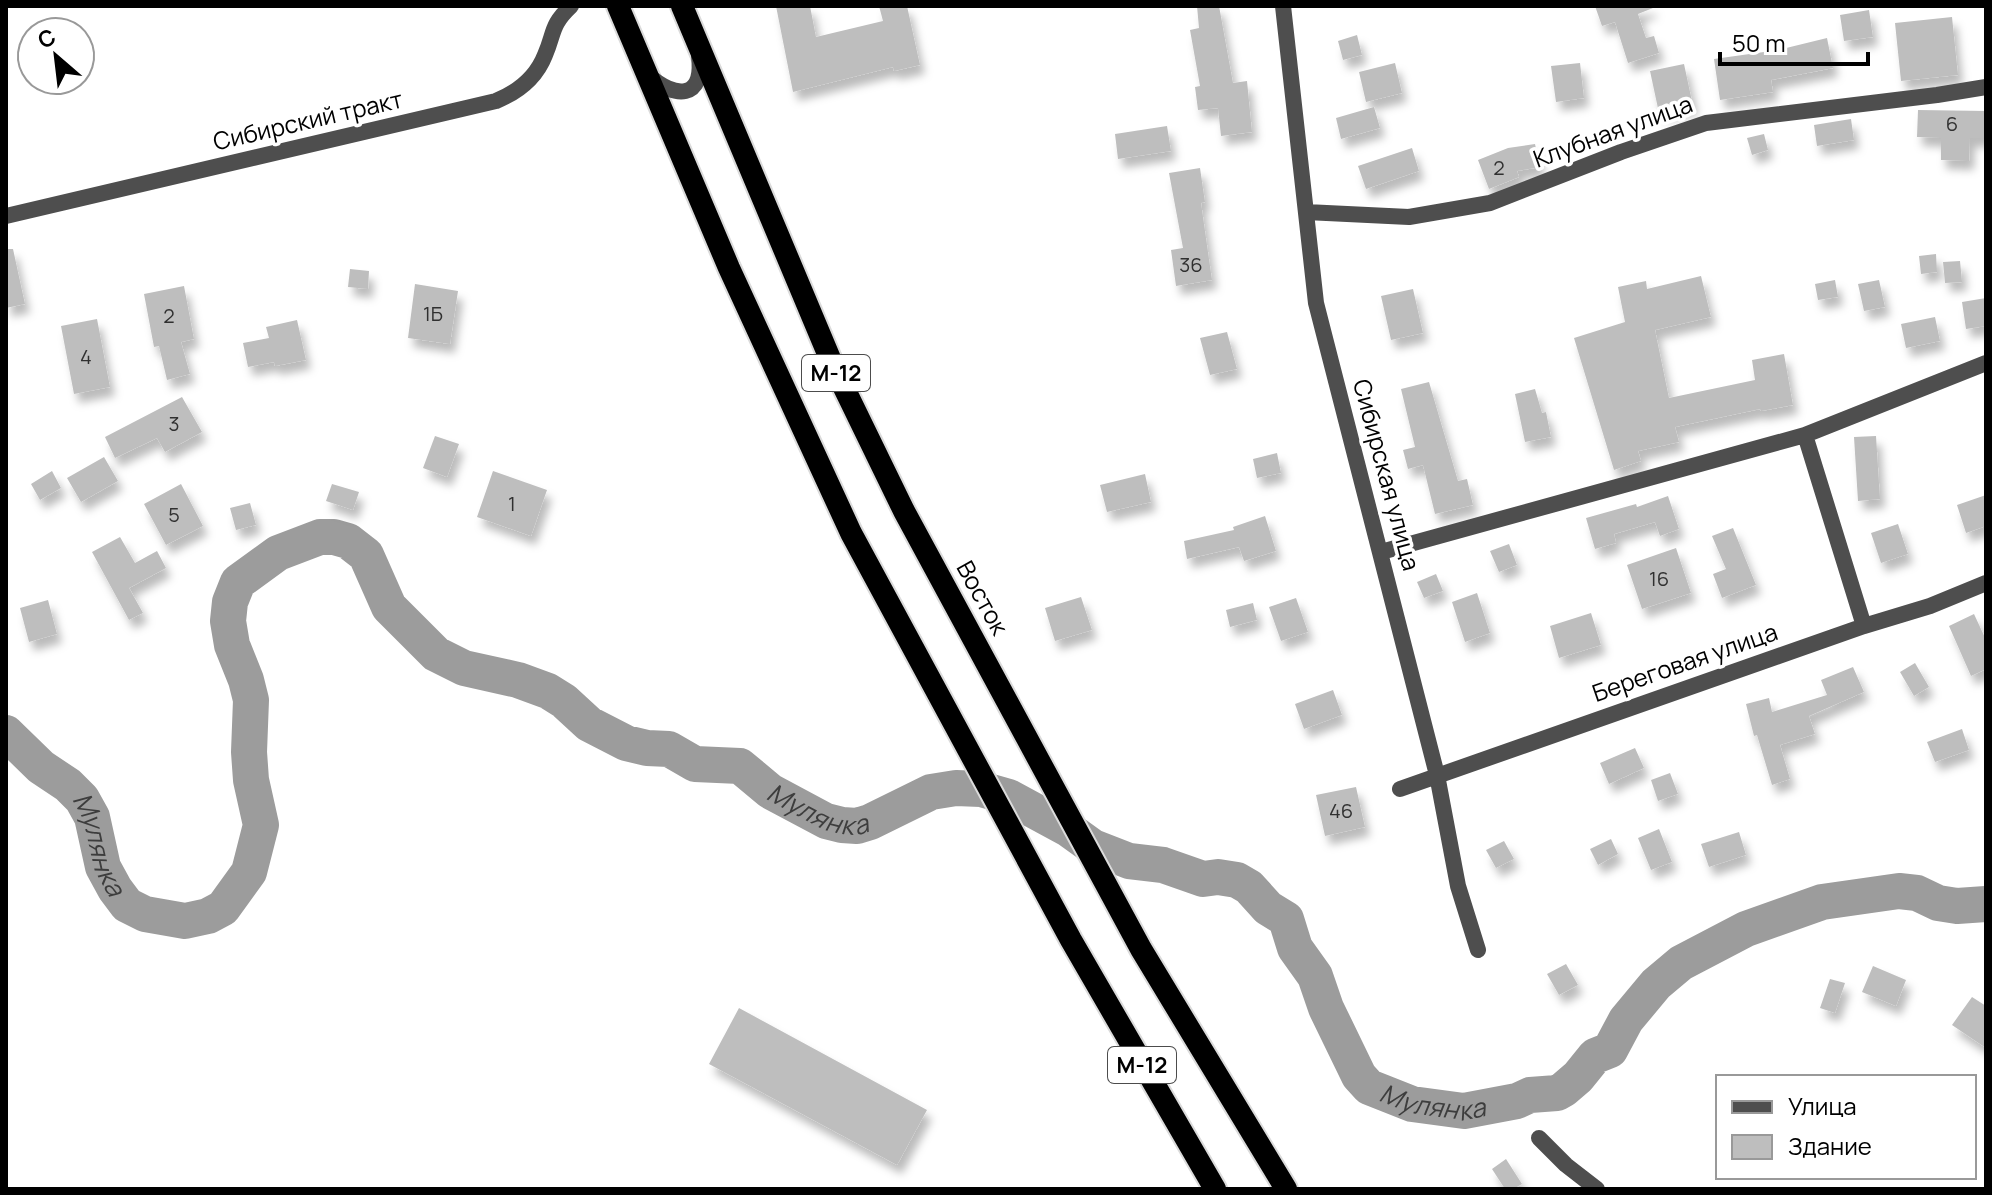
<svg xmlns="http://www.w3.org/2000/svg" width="1992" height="1195" viewBox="0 0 1992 1195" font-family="Manrope,sans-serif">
<defs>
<filter id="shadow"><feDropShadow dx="5" dy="9" stdDeviation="4" flood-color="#0004"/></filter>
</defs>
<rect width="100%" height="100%" fill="#fff"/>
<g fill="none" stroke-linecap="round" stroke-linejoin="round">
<path stroke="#9c9c9c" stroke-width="36" id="s1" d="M 6,733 L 41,767 L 68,785 L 82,799 L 92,817 L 103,867 L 115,889 L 127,905 L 145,914 L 185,921 L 208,916 L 223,908 L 249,872 L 261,825 L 251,780 L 249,752 L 251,700 L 246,680 L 232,645 L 228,621 L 230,602 L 238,582 L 278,553 L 320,537 L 334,537 L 348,541 L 366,555 L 389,607 L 436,654 L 464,668 L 518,680 L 548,691 L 564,701 L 589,724 L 626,743 L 647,748 L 669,749 L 695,764 L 740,766 L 770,791 L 826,821 L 842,825 L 857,826 L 870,822 L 931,792 L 956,788 L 981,789 L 1009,797 L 1068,829 L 1093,847 L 1129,861 L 1163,865 L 1203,879 L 1218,877 L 1237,880 L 1249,887 L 1268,908 L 1286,919 L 1295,948 L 1315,976 L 1326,1008 L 1359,1076 L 1369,1087 L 1412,1104 L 1464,1111 L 1517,1101 L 1530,1095 L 1557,1093 L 1564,1089 L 1578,1077 L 1595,1056 L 1610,1050 L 1626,1020 L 1656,984 L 1681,963 L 1746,929 L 1822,902 L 1899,891 L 1917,893 L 1938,903 L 1957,906 L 1986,904"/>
</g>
<path fill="#bebebe" filter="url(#shadow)" d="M 776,6 L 810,6 L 816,37 L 883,21 L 879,6 L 907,6 L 920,65 L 894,71 L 893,67 L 793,92 Z
M 1197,6 L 1219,6 L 1233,83 L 1247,81 L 1252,132 L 1221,136 L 1218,108 L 1198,110 L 1195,87 L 1200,86 L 1190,30 L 1199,28 Z
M 1595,6 L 1652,6 L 1653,8 L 1638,14 L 1646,38 L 1654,36 L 1659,53 L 1628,63 L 1615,22 L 1602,26 Z
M 1869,10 L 1873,37 L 1844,41 L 1840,15 Z
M 1952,17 L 1958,75 L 1901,81 L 1895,23 Z
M 1357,35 L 1362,55 L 1343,60 L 1338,41 Z
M 1827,38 L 1833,68 L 1771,80 L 1773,92 L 1720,100 L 1714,59 L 1778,50 Z
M 1395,63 L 1402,93 L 1366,102 L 1359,72 Z
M 1580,63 L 1584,98 L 1556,102 L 1551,66 Z
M 1684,64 L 1693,106 L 1659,113 L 1650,71 Z
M 1374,107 L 1380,128 L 1341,139 L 1336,118 Z
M 1918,110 L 1986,111 L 1986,138 L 1970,138 L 1969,161 L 1941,160 L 1941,138 L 1917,137 Z
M 1851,119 L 1854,140 L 1817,146 L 1814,125 Z
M 1167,126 L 1171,151 L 1118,159 L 1115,134 Z
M 1764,134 L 1768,150 L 1752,155 L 1747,138 Z
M 1535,144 L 1540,167 L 1517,171 L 1519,177 L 1489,189 L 1478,160 L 1508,148 Z
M 1412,148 L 1419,171 L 1366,189 L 1358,166 Z
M 1200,168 L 1205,202 L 1201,203 L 1212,280 L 1176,286 L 1171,250 L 1183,248 L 1169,173 Z
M 6,249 L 13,249 L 25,304 L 6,308 Z
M 1936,254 L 1937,272 L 1921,274 L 1919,256 Z
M 1960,261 L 1962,282 L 1945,283 L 1943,262 Z
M 350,269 L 369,271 L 368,289 L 348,287 Z
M 1701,276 L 1711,317 L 1655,330 L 1669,398 L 1755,380 L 1752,360 L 1784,354 L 1793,405 L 1761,411 L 1760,409 L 1675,427 L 1679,442 L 1638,451 L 1641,461 L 1614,470 L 1574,338 L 1625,322 L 1618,287 L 1646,281 L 1647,289 Z
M 1835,280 L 1838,297 L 1818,300 L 1815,284 Z
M 1879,280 L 1885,307 L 1864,311 L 1858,284 Z
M 415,284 L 458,291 L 450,344 L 408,338 Z
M 184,286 L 194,339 L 181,342 L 190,374 L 167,380 L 159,346 L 154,347 L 144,294 Z
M 1413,289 L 1423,333 L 1391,340 L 1381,296 Z
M 1986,298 L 1986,326 L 1966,329 L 1962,302 Z
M 1935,317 L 1940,341 L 1906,348 L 1901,324 Z
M 97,319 L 110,387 L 74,394 L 61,326 Z
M 297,320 L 306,360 L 275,366 L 274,362 L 248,367 L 243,343 L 269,338 L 266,327 Z
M 1227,332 L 1237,369 L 1210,375 L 1200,338 Z
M 1429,382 L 1458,481 L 1467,479 L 1473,505 L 1435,514 L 1423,465 L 1408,469 L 1403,450 L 1415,447 L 1401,389 Z
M 1535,389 L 1542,413 L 1546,412 L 1551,437 L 1525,442 L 1515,394 Z
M 182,397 L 202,432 L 165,452 L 157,438 L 115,458 L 105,437 Z
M 435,436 L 459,444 L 447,477 L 423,468 Z
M 1876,436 L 1880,499 L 1858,501 L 1854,437 Z
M 1277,453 L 1281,473 L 1257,478 L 1253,459 Z
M 104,457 L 118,481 L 81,502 L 67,478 Z
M 52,471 L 61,488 L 40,500 L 31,484 Z
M 493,471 L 547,490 L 531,536 L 477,517 Z
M 1145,474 L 1151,502 L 1107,512 L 1100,485 Z
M 181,484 L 203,526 L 166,545 L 144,504 Z
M 332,484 L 359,492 L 353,510 L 326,501 Z
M 1986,495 L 1986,526 L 1966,533 L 1957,505 Z
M 1668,496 L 1679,529 L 1660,536 L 1655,522 L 1614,534 L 1616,543 L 1595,549 L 1586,518 L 1636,504 L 1637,507 Z
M 250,503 L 256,525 L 236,530 L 230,508 Z
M 1265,516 L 1276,551 L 1244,561 L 1239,547 L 1187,559 L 1184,541 L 1234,530 L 1233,527 Z
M 1898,524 L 1908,554 L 1881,563 L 1871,533 Z
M 1733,528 L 1756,585 L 1722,598 L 1713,574 L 1726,569 L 1712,536 Z
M 120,537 L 135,563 L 157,551 L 166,568 L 129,588 L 143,613 L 129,620 L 92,552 Z
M 1509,544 L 1517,565 L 1499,572 L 1490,551 Z
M 1676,548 L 1691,593 L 1642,609 L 1627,565 Z
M 1436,574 L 1443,591 L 1424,598 L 1417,582 Z
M 1477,593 L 1490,633 L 1465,642 L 1452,602 Z
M 1081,597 L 1092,630 L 1055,641 L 1045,608 Z
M 1296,598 L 1308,632 L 1281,641 L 1269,607 Z
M 48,600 L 57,634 L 29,642 L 20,608 Z
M 1253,603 L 1257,620 L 1230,627 L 1226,610 Z
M 1591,613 L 1601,645 L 1559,658 L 1550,626 Z
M 1974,614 L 1986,640 L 1986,669 L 1971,676 L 1949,626 Z
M 1915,663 L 1929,687 L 1914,696 L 1900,672 Z
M 1853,667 L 1864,692 L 1809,716 L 1815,734 L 1780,745 L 1790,779 L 1772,785 L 1757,735 L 1754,736 L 1746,704 L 1769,698 L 1772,712 L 1827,695 L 1821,680 Z
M 1333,690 L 1342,715 L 1304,729 L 1295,704 Z
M 1962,729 L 1969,750 L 1935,762 L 1927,742 Z
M 1635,748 L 1644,768 L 1609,784 L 1600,763 Z
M 1670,773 L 1678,794 L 1658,801 L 1651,780 Z
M 1356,787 L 1365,827 L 1325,836 L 1316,795 Z
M 1659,829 L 1672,862 L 1651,870 L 1638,838 Z
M 1739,832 L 1746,855 L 1709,867 L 1701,844 Z
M 1611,839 L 1618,854 L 1598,865 L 1590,849 Z
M 1504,841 L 1514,859 L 1496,868 L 1486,850 Z
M 1566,964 L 1578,985 L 1559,995 L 1547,974 Z
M 1873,966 L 1906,980 L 1896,1006 L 1862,992 Z
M 1830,979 L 1845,983 L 1835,1013 L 1820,1008 Z
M 1972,997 L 1986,1006 L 1986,1048 L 1952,1025 Z
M 739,1008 L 927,1110 L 897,1165 L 709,1064 Z
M 1506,1159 L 1522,1184 L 1513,1189 L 1505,1189 L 1492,1169 Z"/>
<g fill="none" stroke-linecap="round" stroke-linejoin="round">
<defs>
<path id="trunk" d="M 618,6 L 729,268 L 851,533 L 1071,940 L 1215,1189
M 682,6 L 831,361 L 904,511 L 1141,949 L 1286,1189"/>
</defs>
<use href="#trunk" stroke="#dbdbdb" stroke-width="26"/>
<path stroke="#4e4e4e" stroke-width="16" d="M 1283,6 L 1316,303 L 1437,775 L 1458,886 L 1478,950
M 1306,212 L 1409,217 L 1490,203 L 1621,152 L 1706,123 L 1937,95 L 1986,87
M 6,216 L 496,101 C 518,92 536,78 545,55 C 555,32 550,26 571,6
M 1805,435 L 1864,626
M 1381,552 L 1805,435 L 1986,363
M 1400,789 L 1864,626 L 1930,606 L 1986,583
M 1539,1138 L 1566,1165 L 1597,1189"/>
<path stroke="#4e4e4e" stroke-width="16" d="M 648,75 C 675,99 704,100 699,56"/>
<use href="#trunk" stroke="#000" stroke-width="22"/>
</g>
<g text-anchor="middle" stroke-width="7" stroke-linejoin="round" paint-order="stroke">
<g font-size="20" fill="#303030">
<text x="1952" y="131">6</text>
<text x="1499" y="175">2</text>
<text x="1191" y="272">36</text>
<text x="433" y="321">1Б</text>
<text x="169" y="323">2</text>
<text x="86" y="364">4</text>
<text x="174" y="431">3</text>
<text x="512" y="511">1</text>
<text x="174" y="522">5</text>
<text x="1659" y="586">16</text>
<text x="1341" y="818">46</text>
</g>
<g fill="#fff" stroke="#4c4c4c" stroke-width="2">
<rect x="802" y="355" width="68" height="36" rx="6"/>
<rect x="1108" y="1047" width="68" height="36" rx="6"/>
</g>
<g font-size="22" font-weight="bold" fill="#000">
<text x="836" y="381">М-12</text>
<text x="1142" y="1073">М-12</text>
</g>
<g font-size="24" fill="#000" stroke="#fff">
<text transform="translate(308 121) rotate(-13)" y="8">Сибирский тракт</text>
<text transform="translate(1613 132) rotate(-20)" y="8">Клубная улица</text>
<text transform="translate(1386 475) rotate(75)" y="8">Сибирская улица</text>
<text transform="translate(982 598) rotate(61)" y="8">Восток</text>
<text transform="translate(1685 663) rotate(-19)" y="8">Береговая улица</text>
</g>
<g font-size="26" font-style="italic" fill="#3d3d3d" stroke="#fff">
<text dy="9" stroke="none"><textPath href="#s1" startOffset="1354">Мулянка</textPath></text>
<text dy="9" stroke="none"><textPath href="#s1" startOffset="150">Мулянка</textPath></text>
<text dy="9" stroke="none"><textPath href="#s1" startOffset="2124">Мулянка</textPath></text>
</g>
</g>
<rect width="1992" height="1195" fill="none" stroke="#000000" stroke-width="16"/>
<rect x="1716" y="1075" width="260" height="104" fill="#ffffff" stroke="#999999" stroke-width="2"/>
<rect x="1732" y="1101" width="40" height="12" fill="#4e4e4e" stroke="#999999" stroke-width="2"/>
<text x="1788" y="1115" font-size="24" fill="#000000">Улица</text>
<rect x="1732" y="1135" width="40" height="24" fill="#bebebe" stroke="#999999" stroke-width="2"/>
<text x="1788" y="1155" font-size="24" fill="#000000">Здание</text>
<g transform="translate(56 56) rotate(332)"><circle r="38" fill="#ffffff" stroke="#999999" stroke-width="2"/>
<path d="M0-6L14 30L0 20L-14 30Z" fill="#000000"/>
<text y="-12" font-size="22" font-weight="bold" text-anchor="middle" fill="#000000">С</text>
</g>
<path d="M1720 52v12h148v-12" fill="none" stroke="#000000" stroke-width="4"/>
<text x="1732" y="52" font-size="24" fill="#000000" stroke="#ffffff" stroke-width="6" paint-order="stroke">50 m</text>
</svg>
